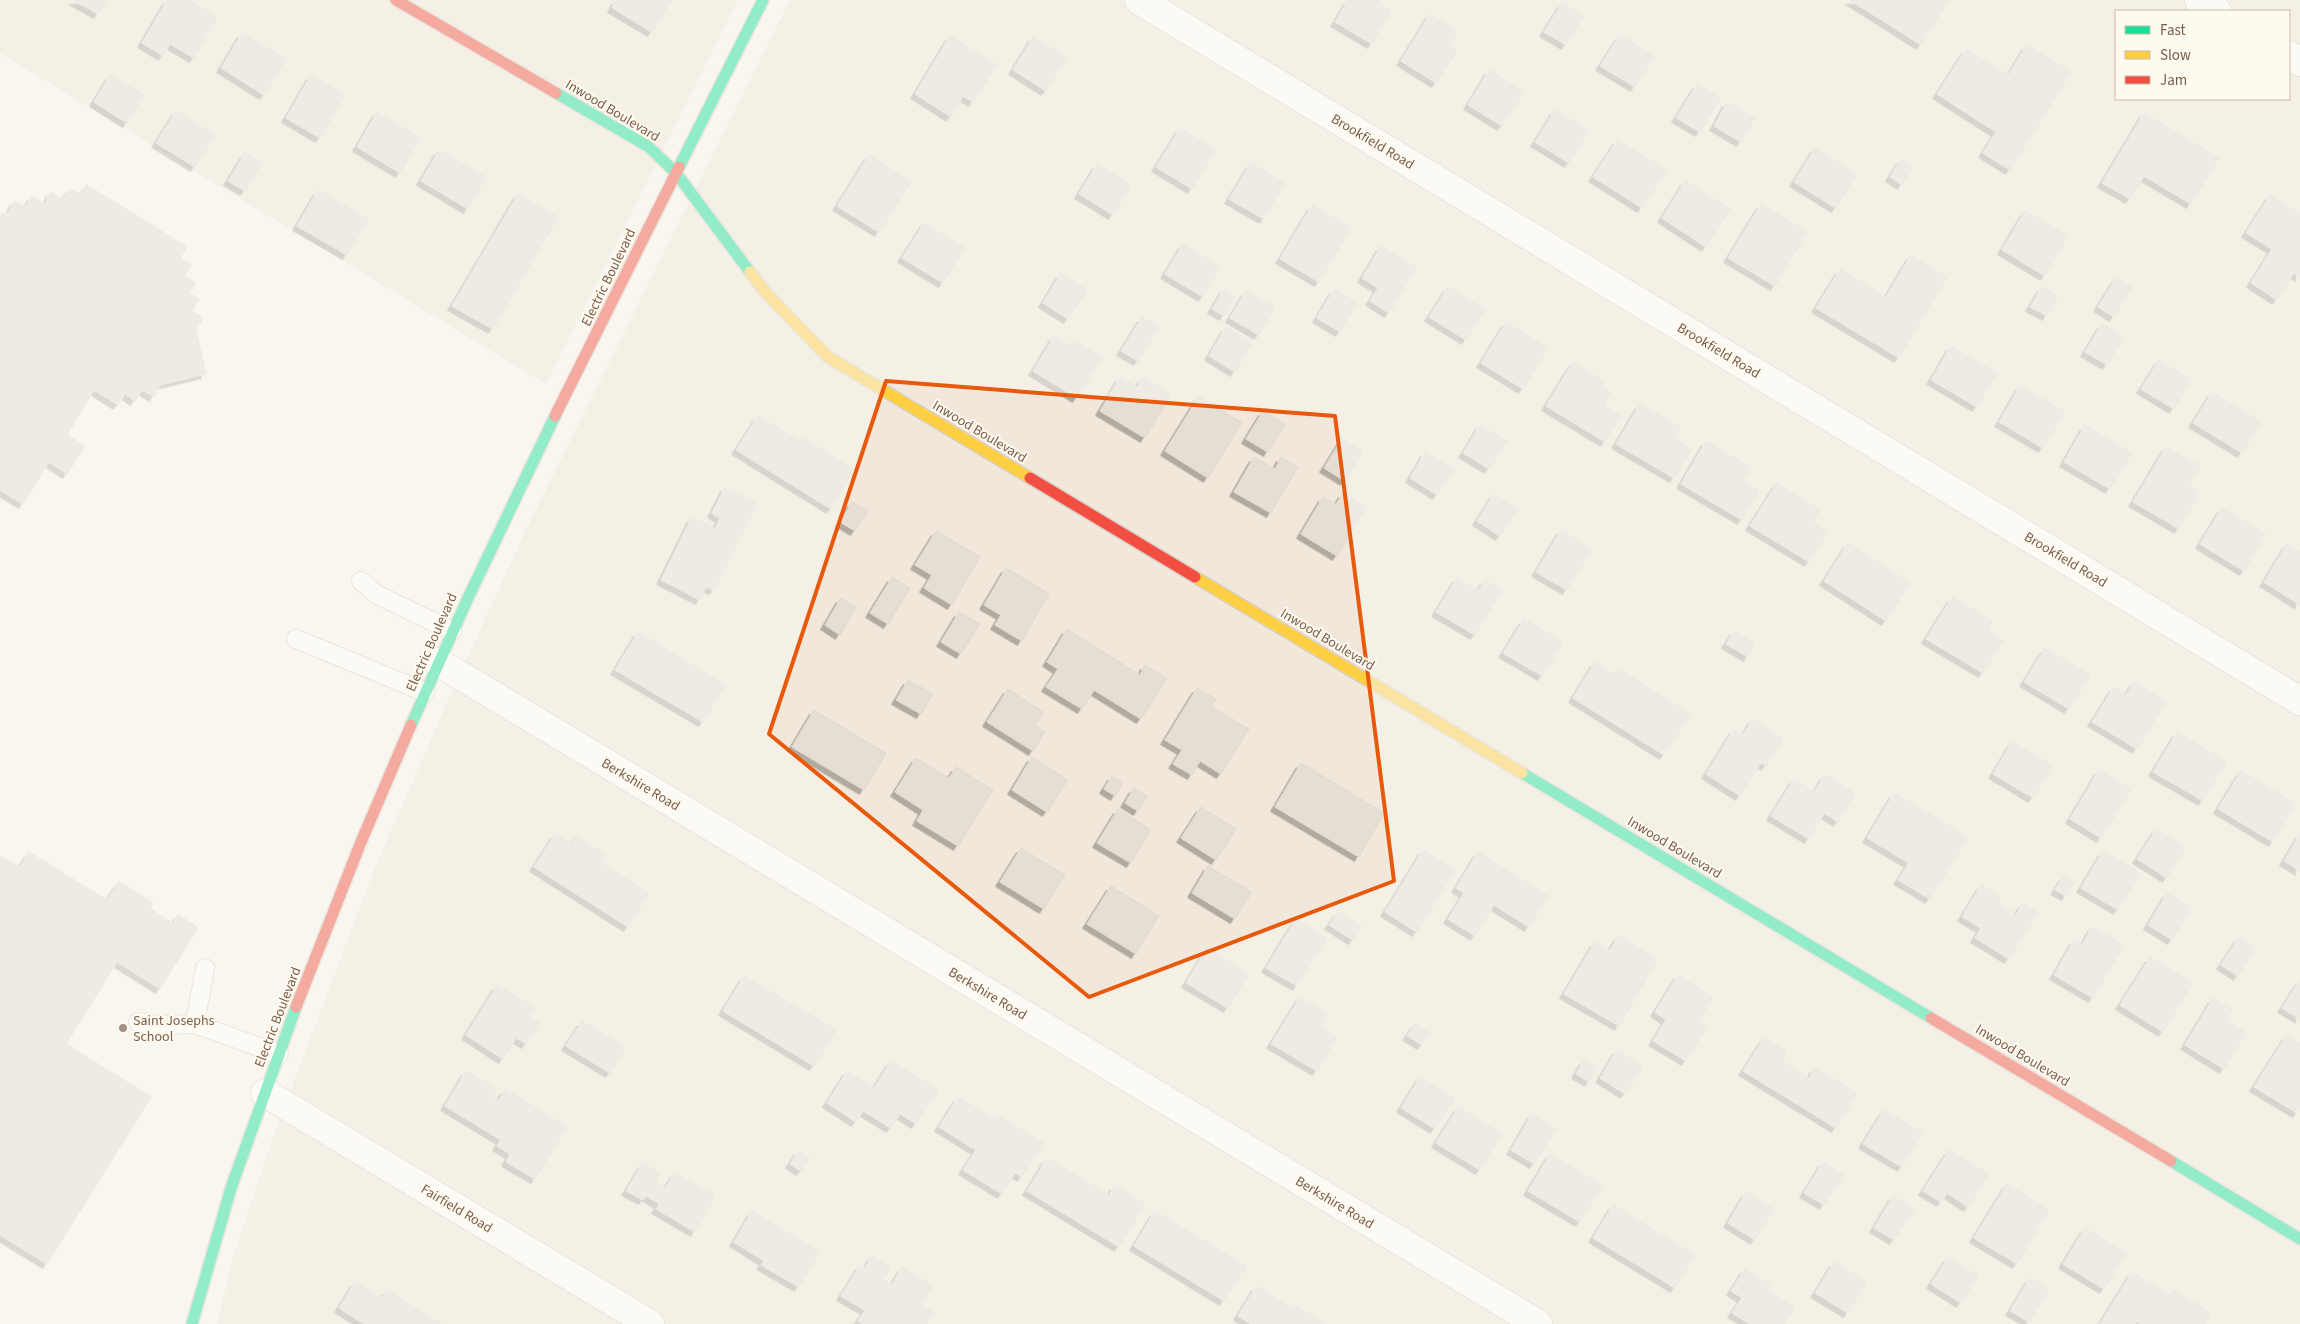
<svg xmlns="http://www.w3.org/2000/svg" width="2300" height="1324" viewBox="0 0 2300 1324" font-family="'Source Sans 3',sans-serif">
<defs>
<filter id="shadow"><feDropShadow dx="-4.5" dy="4.5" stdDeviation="0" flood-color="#0004"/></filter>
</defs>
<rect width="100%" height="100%" fill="#f8f5ee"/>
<path fill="#f1e8db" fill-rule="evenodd" d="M 0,0 L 738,0 L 546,384 L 0,53 Z
M 790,0 L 2300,0 L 2300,1324 L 217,1324 L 234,1254 L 273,1137 L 373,873 L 442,714 L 526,530 ZM 2116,11 L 2289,11 L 2289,99 L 2116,99 Z"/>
<path fill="#e5ded5" stroke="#e2d8cf" filter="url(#shadow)" d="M 73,0 L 106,0 L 98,14 Z
M 167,0 L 188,0 L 217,17 L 194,58 L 170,44 L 163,56 L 142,43 Z
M 616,0 L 672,0 L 652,32 L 612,8 Z
M 1348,0 L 1381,0 L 1379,4 L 1391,11 L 1372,44 L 1335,22 Z
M 1850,0 L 1948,0 L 1948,1 L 1921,45 Z
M 1562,3 L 1584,16 L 1566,45 L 1544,32 Z
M 1430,14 L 1458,31 L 1449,46 L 1457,51 L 1436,83 L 1401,61 Z
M 242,33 L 286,59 L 264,95 L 221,68 Z
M 1620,35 L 1654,56 L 1635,87 L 1600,66 Z
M 950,36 L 997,65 L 973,102 L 963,96 L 951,117 L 915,94 Z
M 1033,37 L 1066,57 L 1046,91 L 1013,70 Z
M 2027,45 L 2071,72 L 2010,170 L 1983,153 L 1996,132 L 1937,94 L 1966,49 L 2008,75 Z
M 1489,70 L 1524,92 L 1502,126 L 1468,105 Z
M 110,75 L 144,95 L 127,123 L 94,102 Z
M 311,75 L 345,95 L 320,138 L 286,118 Z
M 1697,84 L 1720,98 L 1700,132 L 1676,118 Z
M 1727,102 L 1755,118 L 1741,142 L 1714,126 Z
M 1555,110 L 1589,131 L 1569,163 L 1535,142 Z
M 176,111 L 215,135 L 195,167 L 156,143 Z
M 377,112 L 420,138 L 400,173 L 357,147 Z
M 2144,113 L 2219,158 L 2191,204 L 2144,176 L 2130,199 L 2102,183 Z
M 1180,128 L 1216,150 L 1192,189 L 1156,167 Z
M 1617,140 L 1666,170 L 1642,208 L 1593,177 Z
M 1815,148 L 1857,174 L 1836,208 L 1794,182 Z
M 439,150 L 486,177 L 468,209 L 421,181 Z
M 245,153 L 262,163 L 245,191 L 228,181 Z
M 869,155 L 911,182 L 879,232 L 837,206 Z
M 1901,159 L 1913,167 L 1902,185 L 1890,177 Z
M 1251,163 L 1285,183 L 1264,219 L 1229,199 Z
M 1097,164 L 1131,185 L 1113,215 L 1079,194 Z
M 1685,181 L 1730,209 L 1706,247 L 1662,218 Z
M 87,185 L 187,247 L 180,258 L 191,265 L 184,276 L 196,283 L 189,293 L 199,299 L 192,311 L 203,318 L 196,330 L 206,374 L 160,385 L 154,397 L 142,390 L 135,401 L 125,394 L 118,405 L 94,390 L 67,435 L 85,446 L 67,474 L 49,462 L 23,504 L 0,490 L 0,214 L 8,213 L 15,201 L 25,207 L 32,196 L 45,204 L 51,192 L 62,200 L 70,189 L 80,195 Z
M 318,190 L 368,219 L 347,255 L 297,226 Z
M 518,194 L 558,217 L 493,329 L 452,306 Z
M 2270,195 L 2300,214 L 2300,277 L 2294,273 L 2277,300 L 2251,283 L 2272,249 L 2246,233 Z
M 1761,204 L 1807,232 L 1775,286 L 1728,258 Z
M 1312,205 L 1351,228 L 1319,282 L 1280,259 Z
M 2025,211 L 2068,236 L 2045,276 L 2002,250 Z
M 924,223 L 965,248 L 943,283 L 902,258 Z
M 1183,244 L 1220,267 L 1203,297 L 1165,274 Z
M 1381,246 L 1416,267 L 1389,313 L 1370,301 L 1378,288 L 1362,278 Z
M 1911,255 L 1947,277 L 1899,358 L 1816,308 L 1840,269 L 1886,297 Z
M 1061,273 L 1087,290 L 1068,319 L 1043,303 Z
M 2116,278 L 2132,287 L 2114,317 L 2098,307 Z
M 1448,287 L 1485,309 L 1466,340 L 1429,317 Z
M 2042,287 L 2058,296 L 2047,316 L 2030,307 Z
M 1224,289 L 1236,297 L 1224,316 L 1212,309 Z
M 1334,289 L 1357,303 L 1340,332 L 1317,318 Z
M 1246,291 L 1275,308 L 1259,335 L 1230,318 Z
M 1142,317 L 1159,327 L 1138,361 L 1121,351 Z
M 1506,322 L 1548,348 L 1523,389 L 1481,363 Z
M 2102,324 L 2124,337 L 2107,365 L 2085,352 Z
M 1226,327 L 1252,343 L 1235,372 L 1209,356 Z
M 1054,336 L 1072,347 L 1076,341 L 1102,357 L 1077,398 L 1033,371 Z
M 1951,346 L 1997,373 L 1977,407 L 1931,380 Z
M 2159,360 L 2191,380 L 2174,409 L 2141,389 Z
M 1573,362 L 1604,381 L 1602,386 L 1611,392 L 1603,405 L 1621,416 L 1605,442 L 1546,406 Z
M 1120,377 L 1137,387 L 1143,377 L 1171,395 L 1145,438 L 1100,411 Z
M 2020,386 L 2065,412 L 2043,448 L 1999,422 Z
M 2212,392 L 2261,422 L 2242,453 L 2193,423 Z
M 1199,396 L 1242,423 L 1208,478 L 1165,451 Z
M 1640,404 L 1680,427 L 1674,439 L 1692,449 L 1674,478 L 1616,444 Z
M 1263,411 L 1285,424 L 1268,452 L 1246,439 Z
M 758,416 L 800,441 L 802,437 L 855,470 L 831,509 L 736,450 Z
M 1480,425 L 1507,441 L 1489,469 L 1463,453 Z
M 2085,425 L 2132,453 L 2110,489 L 2064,462 Z
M 1342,439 L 1363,452 L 1345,481 L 1324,468 Z
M 1706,441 L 1751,468 L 1743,481 L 1759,491 L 1742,520 L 1681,484 Z
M 2166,447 L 2200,466 L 2189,485 L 2200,492 L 2179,529 L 2133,502 Z
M 1425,452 L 1454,469 L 1437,495 L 1410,478 Z
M 1254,457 L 1275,469 L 1281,457 L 1298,467 L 1271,513 L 1234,492 Z
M 1777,483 L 1820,510 L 1812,522 L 1828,532 L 1809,562 L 1750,526 Z
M 725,487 L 757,503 L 714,590 L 706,587 L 700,600 L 661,580 L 692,517 L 715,529 L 720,518 L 712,513 Z
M 1343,493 L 1366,507 L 1337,556 L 1301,534 L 1323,497 L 1336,504 Z
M 1494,494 L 1518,509 L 1500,536 L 1477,521 Z
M 852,502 L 868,511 L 855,531 L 840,522 Z
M 2222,508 L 2266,534 L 2244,571 L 2200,544 Z
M 1561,530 L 1592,549 L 1567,590 L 1536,572 Z
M 936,531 L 980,557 L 952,605 L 924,588 L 932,575 L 915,565 Z
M 1848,543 L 1910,583 L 1886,621 L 1824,581 Z
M 2287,544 L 2300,552 L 2300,605 L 2264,582 Z
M 1006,568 L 1049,594 L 1022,641 L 995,625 L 1001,615 L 984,605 Z
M 892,577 L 910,588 L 888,624 L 870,613 Z
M 1457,578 L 1478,591 L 1485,580 L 1502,590 L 1475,635 L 1436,612 Z
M 1952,597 L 1993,621 L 1987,631 L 2003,640 L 1983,673 L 1926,639 Z
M 841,598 L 856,607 L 840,635 L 825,625 Z
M 959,612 L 980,624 L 961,654 L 941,642 Z
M 1524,619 L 1563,642 L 1542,676 L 1503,653 Z
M 1067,629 L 1140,675 L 1145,665 L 1167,678 L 1141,719 L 1094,690 L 1082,709 L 1046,687 L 1058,669 L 1047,662 Z
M 1734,631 L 1755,644 L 1748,657 L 1726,644 Z
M 638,632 L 725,685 L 703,722 L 615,670 Z
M 2045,648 L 2090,675 L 2069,709 L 2024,682 Z
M 1595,662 L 1615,675 L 1619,669 L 1690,714 L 1664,755 L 1573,698 Z
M 908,680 L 933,694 L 921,714 L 896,700 Z
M 2134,682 L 2166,702 L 2137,749 L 2092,722 L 2114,687 L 2126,695 Z
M 1197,688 L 1216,699 L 1211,706 L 1249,729 L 1221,774 L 1200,761 L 1192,775 L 1173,764 L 1182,750 L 1165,740 Z
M 1008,689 L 1043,712 L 1035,726 L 1045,732 L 1033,751 L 987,722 Z
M 814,710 L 886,753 L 864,790 L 792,747 Z
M 1753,719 L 1783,739 L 1766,766 L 1761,763 L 1740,796 L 1706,774 L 1734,729 L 1743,735 Z
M 2177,732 L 2226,762 L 2203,801 L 2153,772 Z
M 2012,742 L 2052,765 L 2033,798 L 1993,774 Z
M 1032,757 L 1068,780 L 1047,812 L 1012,790 Z
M 916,758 L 949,778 L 956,767 L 993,790 L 958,846 L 917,821 L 923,810 L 895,792 Z
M 1301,763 L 1384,813 L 1359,857 L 1275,807 Z
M 2099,770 L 2131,789 L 2101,838 L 2070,819 Z
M 2241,771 L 2296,804 L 2273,842 L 2218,809 Z
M 1825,775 L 1855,793 L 1838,822 L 1824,813 L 1809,839 L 1771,816 L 1794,779 L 1814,792 Z
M 1112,776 L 1123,783 L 1115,796 L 1104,789 Z
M 1134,788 L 1147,796 L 1138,811 L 1125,803 Z
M 1894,793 L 1968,837 L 1930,899 L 1898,880 L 1909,863 L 1867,838 Z
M 1201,807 L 1236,829 L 1216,860 L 1181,838 Z
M 1118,809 L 1151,830 L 1131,863 L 1097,843 Z
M 2156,829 L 2186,847 L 2167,878 L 2137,859 Z
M 555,834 L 571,843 L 576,836 L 606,855 L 601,863 L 649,893 L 628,927 L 534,867 Z
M 2300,834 L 2300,871 L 2284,861 Z
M 1021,848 L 1065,875 L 1044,909 L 1000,882 Z
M 1423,850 L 1455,870 L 1417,932 L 1385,912 Z
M 2103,851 L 2141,873 L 2118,910 L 2081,888 Z
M 29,852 L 107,900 L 119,882 L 153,903 L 150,909 L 173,923 L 178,915 L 198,927 L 160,989 L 117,962 L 66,1044 L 151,1097 L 47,1264 L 0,1235 L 0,856 L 20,867 Z
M 1478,852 L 1548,896 L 1529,927 L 1494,905 L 1475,936 L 1448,919 L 1464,893 L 1456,888 Z
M 1208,866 L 1252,892 L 1235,919 L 1192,893 Z
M 2064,876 L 2075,882 L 2066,896 L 2055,890 Z
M 1981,885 L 2001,897 L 1997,904 L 2016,915 L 2023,903 L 2038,912 L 2009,959 L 1975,938 L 1981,928 L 1962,917 Z
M 1111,886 L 1159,916 L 1136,954 L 1087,924 Z
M 2167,893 L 2192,908 L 2172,940 L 2148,925 Z
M 1338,912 L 1362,926 L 1353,940 L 1329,925 Z
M 1296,919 L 1326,938 L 1297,986 L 1266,968 Z
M 2092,927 L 2124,945 L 2093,998 L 2054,975 L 2074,940 L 2082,945 Z
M 1618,936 L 1658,959 L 1619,1026 L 1564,994 L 1595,942 L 1610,951 Z
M 2239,937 L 2256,948 L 2238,976 L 2221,965 Z
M 1207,948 L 1249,974 L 1228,1008 L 1186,983 Z
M 2150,957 L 2193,983 L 2163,1032 L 2120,1005 Z
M 1678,975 L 1713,997 L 1699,1020 L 1708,1025 L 1686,1061 L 1653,1041 L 1666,1020 L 1655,1012 Z
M 744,976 L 836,1030 L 814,1066 L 723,1011 Z
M 2300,980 L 2300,1019 L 2282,1008 Z
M 497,985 L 535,1008 L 529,1017 L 539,1023 L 526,1044 L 516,1038 L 503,1059 L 466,1035 Z
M 1300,997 L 1329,1014 L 1322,1028 L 1337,1037 L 1317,1071 L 1271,1044 Z
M 2213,998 L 2232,1009 L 2226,1020 L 2246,1033 L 2224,1069 L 2185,1045 Z
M 582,1021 L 626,1047 L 610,1073 L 566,1046 Z
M 1415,1024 L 1430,1033 L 1422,1045 L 1407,1036 Z
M 2287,1035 L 2300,1043 L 2300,1108 L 2297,1113 L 2254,1087 Z
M 1764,1038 L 1787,1052 L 1782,1061 L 1809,1078 L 1815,1068 L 1857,1093 L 1836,1128 L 1743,1071 Z
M 1617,1050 L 1643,1066 L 1625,1094 L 1600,1078 Z
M 1584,1060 L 1597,1068 L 1589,1082 L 1576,1074 Z
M 891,1061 L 938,1090 L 916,1124 L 900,1114 L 891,1128 L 863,1111 L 856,1122 L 827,1103 L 847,1071 L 874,1088 Z
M 466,1071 L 497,1089 L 492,1097 L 498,1101 L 505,1089 L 567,1127 L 535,1179 L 506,1162 L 510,1154 L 497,1146 L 501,1140 L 445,1106 Z
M 1420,1077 L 1454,1098 L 1435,1129 L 1401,1108 Z
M 958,1097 L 994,1119 L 997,1115 L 1043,1143 L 1022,1177 L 1015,1173 L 1002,1194 L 963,1170 L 976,1150 L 939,1127 Z
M 1458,1107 L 1502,1134 L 1480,1170 L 1436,1143 Z
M 1884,1110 L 1922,1133 L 1902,1167 L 1863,1144 Z
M 1532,1114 L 1556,1129 L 1534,1164 L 1511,1150 Z
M 1949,1150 L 1989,1174 L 1968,1207 L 1947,1193 L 1941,1202 L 1923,1191 Z
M 798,1151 L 810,1158 L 801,1171 L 790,1164 Z
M 1550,1154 L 1602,1185 L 1580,1222 L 1528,1191 Z
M 1047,1158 L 1109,1195 L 1115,1185 L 1145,1204 L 1119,1247 L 1027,1191 Z
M 1823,1162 L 1843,1175 L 1824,1205 L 1804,1193 Z
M 643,1163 L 660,1173 L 655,1182 L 665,1188 L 675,1173 L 715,1196 L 695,1232 L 656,1209 L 659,1204 L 646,1196 L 643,1200 L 626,1191 Z
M 2007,1184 L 2049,1210 L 2017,1264 L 1974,1238 Z
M 1746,1192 L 1774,1209 L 1755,1240 L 1728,1223 Z
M 1893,1196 L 1914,1209 L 1894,1240 L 1874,1228 Z
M 1613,1205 L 1695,1255 L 1675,1288 L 1593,1238 Z
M 752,1211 L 820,1252 L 799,1287 L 761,1265 L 764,1261 L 734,1242 Z
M 1155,1211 L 1246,1266 L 1224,1301 L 1134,1246 Z
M 2085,1228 L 2126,1253 L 2104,1289 L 2063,1264 Z
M 872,1256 L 891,1267 L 883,1280 L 892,1285 L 902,1267 L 933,1286 L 921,1305 L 934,1313 L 927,1324 L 863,1324 L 858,1321 L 865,1310 L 841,1296 L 860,1265 L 865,1268 Z
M 1948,1257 L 1978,1276 L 1961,1303 L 1931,1284 Z
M 1834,1262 L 1866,1282 L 1848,1313 L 1815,1293 Z
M 1745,1269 L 1770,1285 L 1767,1290 L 1795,1308 L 1784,1324 L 1750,1324 L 1732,1313 L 1742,1298 L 1731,1291 Z
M 2132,1272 L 2170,1295 L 2173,1290 L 2211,1313 L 2205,1324 L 2141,1324 L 2137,1322 L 2135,1324 L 2100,1324 Z
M 2030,1278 L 2049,1289 L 2029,1322 L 2010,1311 Z
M 355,1282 L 382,1298 L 387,1290 L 441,1324 L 364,1324 L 339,1308 Z
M 1256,1286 L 1293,1309 L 1296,1306 L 1325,1324 L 1251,1324 L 1238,1316 Z"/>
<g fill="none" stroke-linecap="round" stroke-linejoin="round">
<defs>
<path id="lane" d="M 361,581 L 376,594 L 452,631
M 296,639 L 425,692
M 138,1022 L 156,1025 L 195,1024 L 279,1054
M 195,1024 L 205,968"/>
<path id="street" d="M 1139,0 L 2300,701
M 2199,0 L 2217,11
M 2289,55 L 2300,62
M 438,662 L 1538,1324
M 265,1093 L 650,1324"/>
<path id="fast" d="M 556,93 L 649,147 L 676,173 L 750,272
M 679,167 L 763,0
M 411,725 L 468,598 L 555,416
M 1522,773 L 1931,1018
M 2171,1161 L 2300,1239
M 192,1324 L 231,1188 L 296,1007"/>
<path id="slow" d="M 750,272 L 766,293 L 828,357 L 1030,478
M 1195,577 L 1522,773"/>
<path id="jam" d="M 396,0 L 556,93
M 555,416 L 679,167
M 1030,478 L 1195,577
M 296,1007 L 361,842 L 411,725
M 1931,1018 L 2171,1161"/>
</defs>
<use href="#lane" stroke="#d8d2cb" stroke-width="20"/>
<use href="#street" stroke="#d8d2cb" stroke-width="30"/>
<use href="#fast" stroke="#d8d2cb" stroke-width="14"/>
<use href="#slow" stroke="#d8d2cb" stroke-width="14"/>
<use href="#jam" stroke="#d8d2cb" stroke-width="14"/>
<use href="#lane" stroke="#fefefc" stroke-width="18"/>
<use href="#street" stroke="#fefefc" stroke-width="28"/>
<use href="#fast" stroke="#16e098" stroke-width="11"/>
<use href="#slow" stroke="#ffcf43" stroke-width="11"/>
<use href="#jam" stroke="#f24e42" stroke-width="11"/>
</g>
<path d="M0 0H2300V1324H0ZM 886,381 L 1335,416 L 1394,881 L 1089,997 L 769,734 Z" fill="#f8f5ee" fill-opacity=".55" fill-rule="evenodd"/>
<path fill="none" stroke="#e8590c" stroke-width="4" stroke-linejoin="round" d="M 886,381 L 1335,416 L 1394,881 L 1089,997 L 769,734 Z"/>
<circle fill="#a59284" stroke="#fffaf0" stroke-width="2" cx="123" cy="1028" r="5"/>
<g text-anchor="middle" stroke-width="4" stroke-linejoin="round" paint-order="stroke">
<g font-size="14" fill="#795d4b" stroke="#fffaf0">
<text transform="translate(613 110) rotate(31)" y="5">Inwood Boulevard</text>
<text transform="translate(1373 141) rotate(31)" y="5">Brookfield Road</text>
<text transform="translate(608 277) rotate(-64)" y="5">Electric Boulevard</text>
<text transform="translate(1719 350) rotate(31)" y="5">Brookfield Road</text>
<text transform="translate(980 431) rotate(31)" y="5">Inwood Boulevard</text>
<text transform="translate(2066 559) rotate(31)" y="5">Brookfield Road</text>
<text transform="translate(1328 639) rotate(31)" y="5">Inwood Boulevard</text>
<text transform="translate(431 642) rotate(-66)" y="5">Electric Boulevard</text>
<text transform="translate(641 784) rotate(31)" y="5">Berkshire Road</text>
<text transform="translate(1675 847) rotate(31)" y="5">Inwood Boulevard</text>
<text transform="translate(988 993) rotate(31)" y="5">Berkshire Road</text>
<text transform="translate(277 1017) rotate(-69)" y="5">Electric Boulevard</text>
<text transform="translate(2023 1055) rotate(31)" y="5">Inwood Boulevard</text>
<text transform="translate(1335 1202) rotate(31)" y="5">Berkshire Road</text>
<text transform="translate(457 1208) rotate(31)" y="5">Fairfield Road</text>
</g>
<g font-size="14" fill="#795d4b" stroke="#fffaf0" text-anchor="start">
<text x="133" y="1025">Saint Josephs<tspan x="133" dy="16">School</tspan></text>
</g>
</g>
<rect x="2115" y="10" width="175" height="90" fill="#fffaf0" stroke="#c9bbae"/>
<rect x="2125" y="26" width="25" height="8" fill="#16e098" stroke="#c9bbae"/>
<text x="2160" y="35" font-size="15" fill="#795d4b">Fast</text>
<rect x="2125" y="51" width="25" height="8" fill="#ffcf43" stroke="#c9bbae"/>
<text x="2160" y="60" font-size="15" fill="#795d4b">Slow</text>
<rect x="2125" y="76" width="25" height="8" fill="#f24e42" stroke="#c9bbae"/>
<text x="2160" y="85" font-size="15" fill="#795d4b">Jam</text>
</svg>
